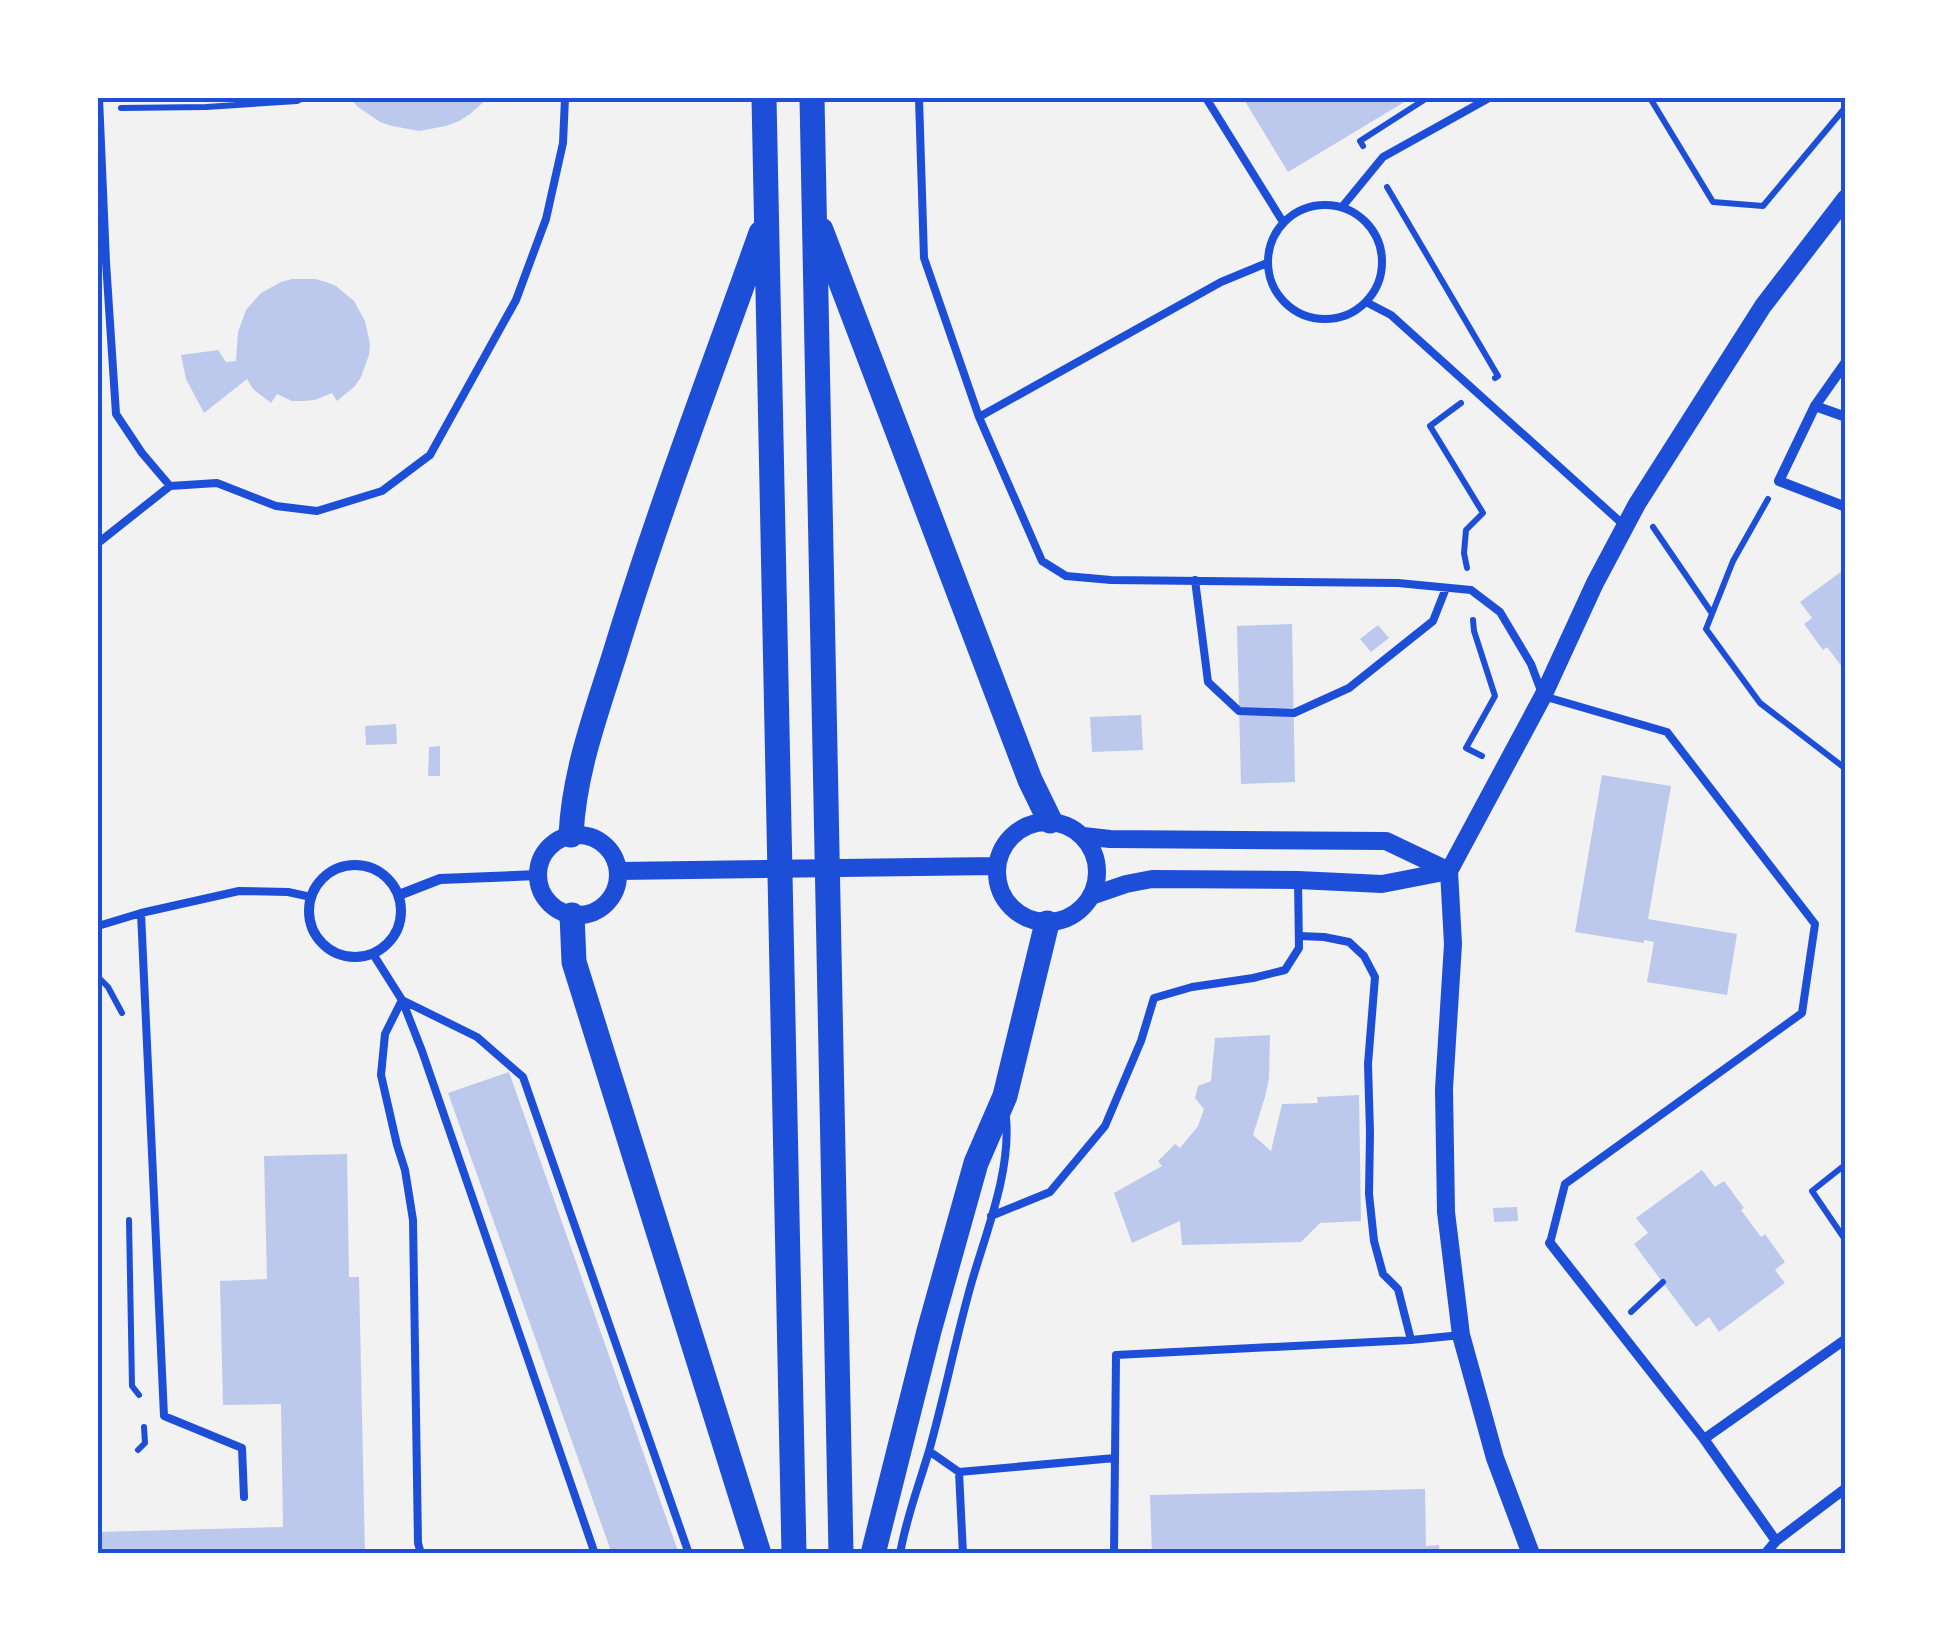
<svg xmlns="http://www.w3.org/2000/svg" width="1943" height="1651" viewBox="0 0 1943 1651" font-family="Rubik,sans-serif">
<rect width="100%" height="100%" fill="#f2f2f2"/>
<path fill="#bdc9ec" d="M 350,98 L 488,98 L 470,114 L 459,121 L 446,126 L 419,131 L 392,126 L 380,122 L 358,107 Z
M 1243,98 L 1411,98 L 1288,172 Z
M 292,279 L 315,279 L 326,282 L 336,286 L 354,301 L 365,321 L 370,344 L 369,355 L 361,377 L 355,386 L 337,401 L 332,393 L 315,400 L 303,401 L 292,401 L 277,394 L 271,403 L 253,389 L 247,379 L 204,413 L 186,379 L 181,355 L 218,350 L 226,362 L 236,361 L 238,332 L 246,310 L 261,293 L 281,282 Z
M 1846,568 L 1846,672 L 1827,647 L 1823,650 L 1804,624 L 1812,618 L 1800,602 Z
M 1292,624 L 1295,782 L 1241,784 L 1237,626 Z
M 1378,625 L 1389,638 L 1371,652 L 1360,639 Z
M 1141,715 L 1143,750 L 1092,752 L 1090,717 Z
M 396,724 L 397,744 L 366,745 L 365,726 Z
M 440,746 L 440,776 L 428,776 L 429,747 Z
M 1602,775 L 1671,786 L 1648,919 L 1737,934 L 1727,995 L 1647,982 L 1654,942 L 1644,940 L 1644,943 L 1575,932 Z
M 1270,1035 L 1269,1078 L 1265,1097 L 1253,1135 L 1271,1151 L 1282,1104 L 1318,1103 L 1317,1097 L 1359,1095 L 1361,1221 L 1320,1223 L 1301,1242 L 1182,1245 L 1180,1221 L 1132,1243 L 1114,1193 L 1162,1166 L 1158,1161 L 1175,1144 L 1180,1148 L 1198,1126 L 1204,1109 L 1195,1098 L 1198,1086 L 1211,1081 L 1215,1038 Z
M 509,1072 L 679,1554 L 612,1554 L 448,1093 Z
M 347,1154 L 349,1277 L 359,1277 L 365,1554 L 98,1554 L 98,1532 L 283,1527 L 281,1404 L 223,1405 L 220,1281 L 267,1279 L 264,1156 Z
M 1702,1170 L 1715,1187 L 1724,1181 L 1744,1208 L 1741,1210 L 1761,1237 L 1765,1234 L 1785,1262 L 1775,1270 L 1785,1283 L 1719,1332 L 1709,1317 L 1696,1327 L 1634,1244 L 1648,1233 L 1636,1218 Z
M 1517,1207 L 1518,1221 L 1494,1222 L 1493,1208 Z
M 1425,1489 L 1426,1546 L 1439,1545 L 1440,1554 L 1152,1554 L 1150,1495 Z"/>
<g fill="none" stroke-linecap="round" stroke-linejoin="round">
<path stroke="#1d4ed8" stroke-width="6" d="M 1650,98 L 1713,202 L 1763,206 L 1844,109 L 1846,110
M 121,108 L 206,107 L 297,101 L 303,98
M 1363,146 L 1360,141 L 1427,98
M 1387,187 L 1498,376 L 1495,378
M 1461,403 L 1430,426 L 1483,513 L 1466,530 L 1464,553 L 1467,568
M 1768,499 L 1733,561 L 1706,629 L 1760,703 L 1846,769
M 1653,527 L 1711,612
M 1473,620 L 1474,631 L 1495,696 L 1466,748 L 1482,756
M 98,977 L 108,987 L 122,1013
M 1846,1164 L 1812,1191 L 1846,1241
M 129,1220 L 132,1386 L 139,1395
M 1631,1312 L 1663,1282
M 138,1450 L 145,1443 L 144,1427"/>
<path stroke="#1d4ed8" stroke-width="8" d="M 99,98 L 106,262
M 919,98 L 924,258 L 979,417 L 1042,561 L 1066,576 L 1111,580 L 1398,583 L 1471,590 L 1500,612 L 1531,664 L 1543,696 L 1667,732 L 1815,924 L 1802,1013 L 1565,1184 L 1550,1243
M 1206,98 L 1283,222
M1268 262a57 57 0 1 1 114 0a57 57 0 1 1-114 0Z
M 1342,207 L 1383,157 L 1489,98
M 98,254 L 106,262 L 116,414 L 142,453 L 170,486
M 1366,302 L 1391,315 L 1626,527
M 979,417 L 1221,282 L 1267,263
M 98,543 L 170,486 L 217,483 L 276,506 L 317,511 L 382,491 L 430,455 L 516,300 L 546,219 L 563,143 L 565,98
M 1195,580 L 1208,682 L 1239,711 L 1294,713 L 1349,688 L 1433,621 L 1446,588
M 141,913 L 164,1416 L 242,1448 L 244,1497
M 98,926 L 141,913 L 239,891 L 288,892 L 311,897
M 1299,936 L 1324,937 L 1349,942 L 1364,956 L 1375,977 L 1368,1064 L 1370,1133 L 1369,1194 L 1374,1241 L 1383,1274 L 1398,1289 L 1411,1340
M 373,954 L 402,1000 L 422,1051 L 595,1554
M 402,1000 L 477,1037 L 523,1077 L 689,1554
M 402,1000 L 385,1034 L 381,1075 L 397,1145 L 405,1170 L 413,1220 L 418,1543 L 421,1554
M 991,1216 L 1050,1192 L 1105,1126 L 1141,1041 L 1154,998 L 1192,987 L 1253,978 L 1285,970 L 1299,948 L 1298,880
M 929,1451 L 959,1472 L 963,1554
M 959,1472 L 1115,1458 L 1116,1355 L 1411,1340 L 1461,1335
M 900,1554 C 906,1518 919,1485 929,1451 C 945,1394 956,1337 972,1281 C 987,1230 1011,1170 1006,1118
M 1114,1554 L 1115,1458"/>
<path stroke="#1d4ed8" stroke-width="10" d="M 1815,406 L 1846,362
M 1846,417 L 1815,406 L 1779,481 L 1846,507
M309 911a46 46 0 1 1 92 0a46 46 0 1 1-92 0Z
M 399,895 L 440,879 L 538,875
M 1550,1243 L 1704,1439 L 1846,1339
M 1704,1439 L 1776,1541
M 1765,1554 L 1776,1541 L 1846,1488"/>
<path stroke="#1d4ed8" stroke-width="18" d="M997 872a50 50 0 1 1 100 0a50 50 0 1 1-100 0Z
M538 875a40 40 0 1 1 80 0a40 40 0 1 1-80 0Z
M 1083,836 L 1110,839 L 1386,841 L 1449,871
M 619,871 L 996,866
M 1091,896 L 1126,884 L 1152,879 L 1298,880 L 1382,884 L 1449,871
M 1531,1554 L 1495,1458 L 1461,1335 L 1446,1212 L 1444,1089 L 1453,944 L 1449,871 L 1543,696 L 1595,583 L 1637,504 L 1763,306 L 1846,198"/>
<path stroke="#1d4ed8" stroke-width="25" d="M 764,98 L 794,1554
M 812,98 L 841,1554
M 821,230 L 1030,780 L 1050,821
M 571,835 C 574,771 597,711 616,650 C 659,509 712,371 761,233
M 572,915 L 574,962 L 759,1554
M 873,1554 L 929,1331 L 976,1163 L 1005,1096 L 1047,923"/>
</g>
<rect width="1943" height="1651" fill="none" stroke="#ffffff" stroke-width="200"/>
<rect x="100" y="100" width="1743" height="1451" fill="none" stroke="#1d4ed8" stroke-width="4"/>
</svg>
